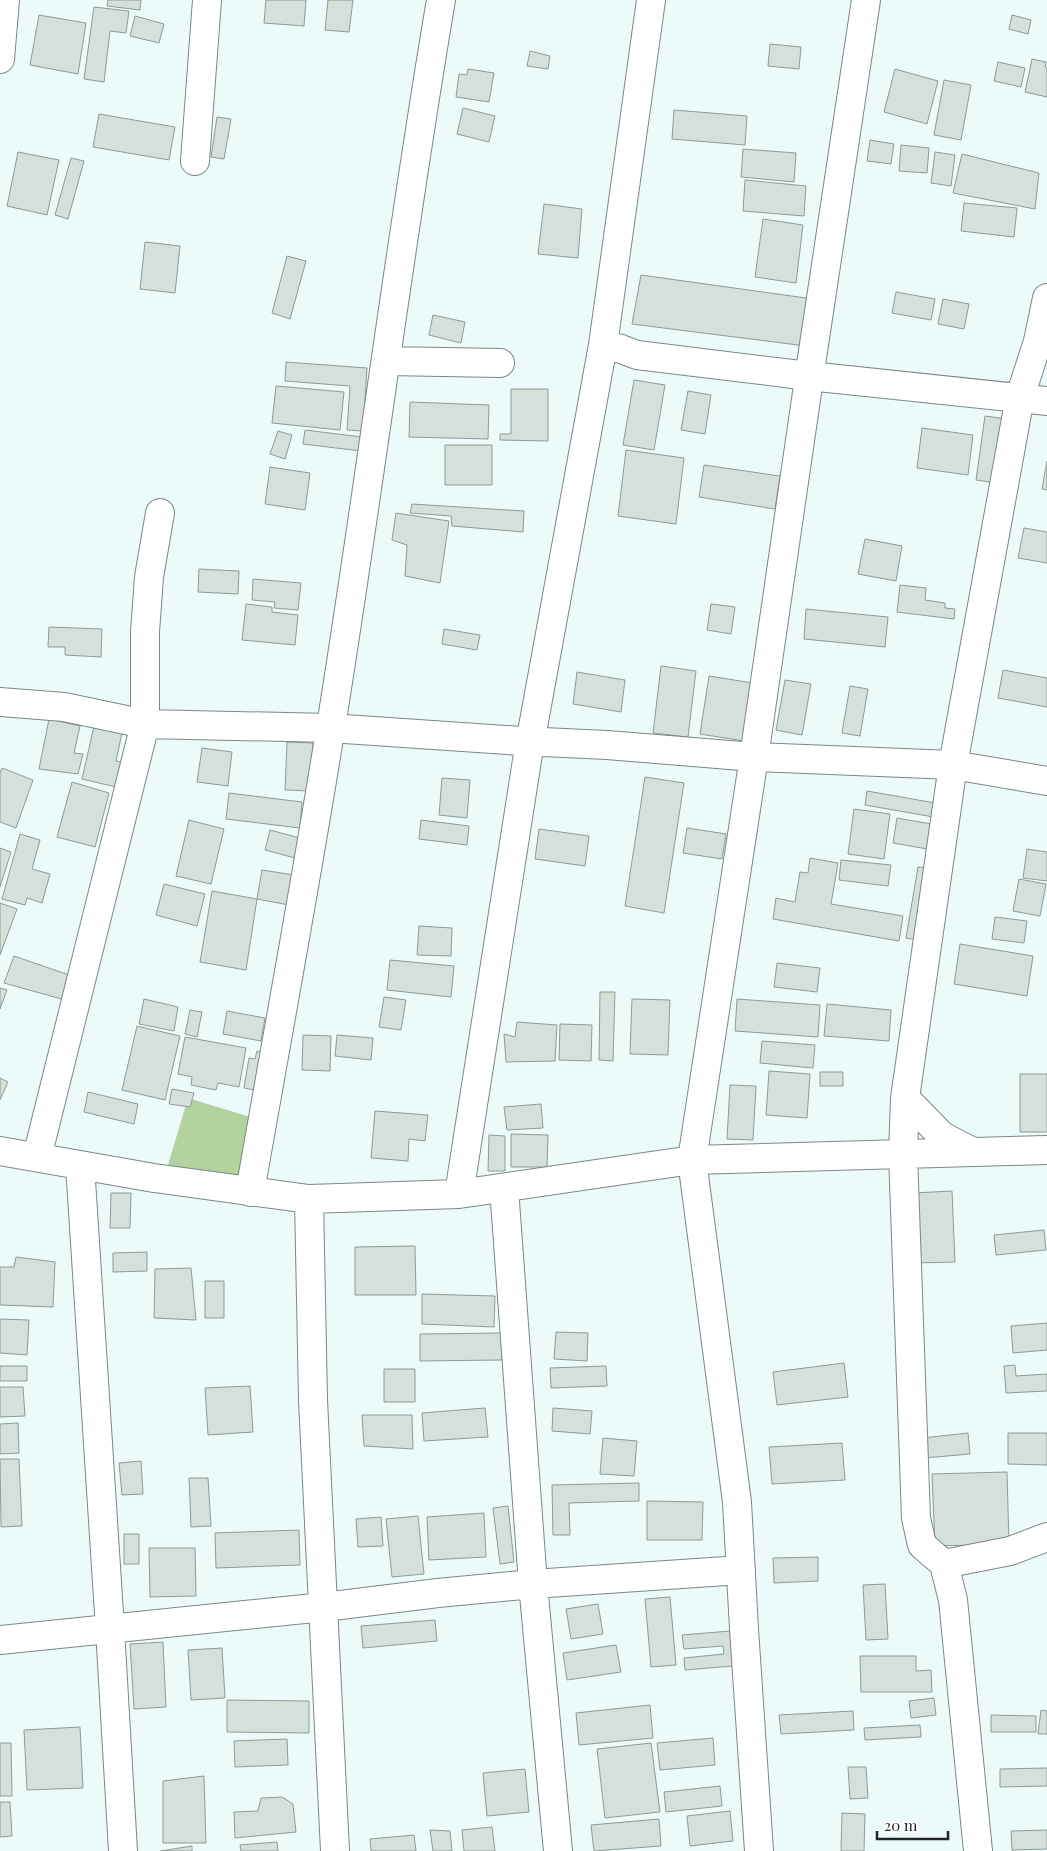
<svg xmlns="http://www.w3.org/2000/svg" width="1047" height="1851" viewBox="0 0 1047 1851" font-family="'Playfair Display',serif">
<rect width="100%" height="100%" fill="#ecfbfa"/>
<path fill="#b2d29e" d="M 188,1098 L 257,1119 L 237,1186 L 168,1165 Z"/>
<path fill="#d4e0d9" stroke="#8f9a94" d="M 108,0 L 141,0 L 140,10 L 107,6 Z
M 266,0 L 306,0 L 304,26 L 264,23 Z
M 328,0 L 353,0 L 349,32 L 325,30 Z
M 94,7 L 129,11 L 126,33 L 110,31 L 104,82 L 84,79 Z
M 39,15 L 86,23 L 78,74 L 30,65 Z
M 1012,15 L 1031,20 L 1028,34 L 1009,29 Z
M 135,16 L 164,24 L 159,43 L 130,36 Z
M 770,44 L 801,47 L 799,69 L 768,66 Z
M 530,51 L 550,56 L 548,69 L 527,66 Z
M 1032,59 L 1046,62 L 1045,67 L 1047,68 L 1047,97 L 1025,92 Z
M 998,62 L 1025,68 L 1021,87 L 994,81 Z
M 468,69 L 494,73 L 489,102 L 456,97 L 459,74 L 467,75 Z
M 895,69 L 938,81 L 927,124 L 884,112 Z
M 944,80 L 971,85 L 961,140 L 934,135 Z
M 463,108 L 495,116 L 489,142 L 457,134 Z
M 674,110 L 747,116 L 745,145 L 672,139 Z
M 99,114 L 175,127 L 169,160 L 93,147 Z
M 217,117 L 231,119 L 224,159 L 211,157 Z
M 870,140 L 894,144 L 891,164 L 867,161 Z
M 901,145 L 929,148 L 927,173 L 899,171 Z
M 743,149 L 796,153 L 794,182 L 741,177 Z
M 18,152 L 59,160 L 47,215 L 7,206 Z
M 935,152 L 955,155 L 951,186 L 931,183 Z
M 962,154 L 1039,173 L 1035,209 L 953,193 Z
M 71,158 L 84,161 L 68,219 L 55,215 Z
M 745,180 L 806,186 L 804,216 L 743,211 Z
M 964,203 L 1017,208 L 1014,237 L 961,231 Z
M 544,204 L 582,209 L 578,258 L 538,254 Z
M 763,219 L 803,225 L 796,283 L 755,277 Z
M 145,242 L 180,246 L 175,293 L 140,289 Z
M 287,256 L 306,261 L 290,319 L 272,313 Z
M 641,275 L 813,299 L 806,346 L 632,324 Z
M 896,292 L 935,299 L 931,320 L 892,313 Z
M 943,299 L 969,304 L 964,329 L 938,324 Z
M 433,315 L 465,322 L 461,343 L 429,335 Z
M 286,362 L 367,368 L 363,431 L 347,430 L 350,386 L 285,381 Z
M 634,380 L 665,385 L 654,450 L 623,445 Z
M 276,386 L 344,392 L 340,430 L 272,423 Z
M 511,389 L 548,389 L 548,441 L 500,440 L 500,434 L 511,434 Z
M 688,391 L 711,395 L 705,434 L 681,430 Z
M 410,402 L 489,405 L 488,439 L 409,437 Z
M 985,416 L 1007,419 L 998,483 L 976,480 Z
M 922,428 L 973,435 L 968,475 L 917,468 Z
M 305,430 L 362,437 L 361,451 L 303,444 Z
M 278,431 L 292,435 L 285,459 L 270,454 Z
M 445,445 L 492,445 L 492,485 L 445,485 Z
M 626,450 L 684,458 L 676,524 L 618,516 Z
M 1047,461 L 1047,490 L 1042,489 Z
M 704,465 L 780,476 L 775,509 L 699,497 Z
M 270,467 L 310,473 L 305,510 L 265,504 Z
M 412,504 L 524,511 L 523,532 L 452,526 L 451,516 L 410,513 Z
M 396,513 L 449,521 L 440,583 L 405,576 L 407,545 L 392,540 Z
M 1024,528 L 1047,532 L 1047,563 L 1018,558 Z
M 865,539 L 902,546 L 896,581 L 858,574 Z
M 199,569 L 239,571 L 238,594 L 198,592 Z
M 253,579 L 301,583 L 298,610 L 274,608 L 275,602 L 252,600 Z
M 900,585 L 926,588 L 925,600 L 945,603 L 945,608 L 955,609 L 954,619 L 897,612 Z
M 246,604 L 272,607 L 272,612 L 298,615 L 295,645 L 242,640 Z
M 711,604 L 735,607 L 731,634 L 707,630 Z
M 806,609 L 888,617 L 885,647 L 804,639 Z
M 49,627 L 102,629 L 101,657 L 65,655 L 65,647 L 48,647 Z
M 444,629 L 480,635 L 477,650 L 442,644 Z
M 661,666 L 696,671 L 688,737 L 653,733 Z
M 1003,670 L 1047,678 L 1047,707 L 998,698 Z
M 577,672 L 625,680 L 621,712 L 573,704 Z
M 709,676 L 753,683 L 744,741 L 700,734 Z
M 785,680 L 811,684 L 802,735 L 776,730 Z
M 850,686 L 868,689 L 860,736 L 842,733 Z
M 49,719 L 80,726 L 74,753 L 83,754 L 78,774 L 39,769 Z
M 94,726 L 122,733 L 116,761 L 125,763 L 120,788 L 82,779 Z
M 287,742 L 313,743 L 310,791 L 285,790 Z
M 202,748 L 232,752 L 228,786 L 197,782 Z
M 2,768 L 33,780 L 16,828 L 0,822 L 0,773 Z
M 645,777 L 684,783 L 664,913 L 625,906 Z
M 442,778 L 470,780 L 467,818 L 439,815 Z
M 72,782 L 109,793 L 95,847 L 57,837 Z
M 867,791 L 941,804 L 939,818 L 865,805 Z
M 229,793 L 302,802 L 300,828 L 226,819 Z
M 854,809 L 890,814 L 884,859 L 848,854 Z
M 897,818 L 937,825 L 933,850 L 893,843 Z
M 189,820 L 224,829 L 211,884 L 176,876 Z
M 421,820 L 469,826 L 467,845 L 419,839 Z
M 687,828 L 726,834 L 722,859 L 683,853 Z
M 539,829 L 589,836 L 585,866 L 535,859 Z
M 270,830 L 300,838 L 295,858 L 265,850 Z
M 20,834 L 40,840 L 32,869 L 50,874 L 42,903 L 27,898 L 25,905 L 2,899 Z
M 0,848 L 11,852 L 0,887 Z
M 1027,849 L 1047,852 L 1047,881 L 1023,878 Z
M 810,858 L 838,863 L 831,904 L 903,916 L 899,941 L 773,919 L 776,898 L 795,902 L 800,872 L 808,873 Z
M 841,860 L 891,865 L 888,886 L 839,880 Z
M 918,867 L 930,868 L 918,940 L 906,938 Z
M 262,870 L 294,875 L 289,905 L 257,899 Z
M 1019,879 L 1046,884 L 1040,916 L 1013,911 Z
M 164,884 L 205,894 L 197,926 L 156,915 Z
M 212,891 L 257,899 L 246,970 L 200,962 Z
M 0,903 L 17,909 L 0,955 Z
M 995,917 L 1027,921 L 1024,943 L 992,939 Z
M 419,926 L 452,928 L 451,956 L 417,955 Z
M 960,944 L 1033,956 L 1027,996 L 954,984 Z
M 14,956 L 72,976 L 65,1000 L 4,983 Z
M 390,960 L 454,966 L 451,997 L 387,990 Z
M 777,963 L 820,968 L 817,992 L 774,987 Z
M 0,988 L 7,990 L 0,1009 Z
M 600,992 L 615,992 L 613,1061 L 599,1060 Z
M 384,997 L 406,1000 L 401,1030 L 379,1027 Z
M 144,999 L 178,1007 L 174,1031 L 139,1024 Z
M 632,999 L 670,1000 L 668,1055 L 630,1054 Z
M 737,999 L 820,1005 L 818,1037 L 735,1031 Z
M 827,1004 L 891,1010 L 889,1041 L 824,1036 Z
M 190,1010 L 202,1012 L 197,1037 L 185,1034 Z
M 227,1011 L 265,1018 L 261,1041 L 223,1034 Z
M 517,1022 L 557,1025 L 555,1061 L 506,1062 L 504,1034 L 515,1037 Z
M 560,1024 L 592,1025 L 591,1061 L 559,1060 Z
M 137,1026 L 180,1036 L 165,1100 L 122,1090 Z
M 303,1035 L 331,1036 L 330,1071 L 302,1070 Z
M 337,1035 L 373,1038 L 371,1060 L 335,1056 Z
M 185,1037 L 246,1048 L 239,1087 L 218,1083 L 216,1090 L 191,1085 L 192,1077 L 178,1074 Z
M 762,1041 L 815,1045 L 813,1068 L 760,1063 Z
M 257,1051 L 267,1053 L 260,1091 L 244,1088 L 249,1058 L 255,1059 Z
M 769,1071 L 810,1074 L 807,1118 L 766,1115 Z
M 820,1072 L 843,1072 L 843,1086 L 820,1086 Z
M 1020,1074 L 1047,1074 L 1047,1132 L 1020,1132 Z
M 0,1078 L 8,1082 L 0,1100 Z
M 730,1085 L 756,1086 L 753,1140 L 727,1139 Z
M 172,1089 L 194,1093 L 190,1107 L 169,1104 Z
M 88,1092 L 138,1104 L 134,1124 L 84,1112 Z
M 541,1104 L 543,1128 L 507,1130 L 504,1107 Z
M 375,1111 L 428,1115 L 425,1141 L 409,1139 L 408,1161 L 371,1158 Z
M 511,1134 L 548,1135 L 547,1167 L 511,1167 Z
M 489,1135 L 505,1136 L 505,1171 L 488,1171 Z
M 952,1191 L 955,1262 L 917,1263 L 913,1193 Z
M 111,1193 L 131,1193 L 130,1228 L 110,1228 Z
M 1044,1230 L 1046,1250 L 996,1255 L 994,1235 Z
M 415,1246 L 416,1295 L 355,1295 L 355,1247 Z
M 147,1252 L 147,1271 L 113,1272 L 113,1253 Z
M 16,1257 L 55,1262 L 53,1307 L 0,1305 L 0,1267 L 14,1267 Z
M 191,1268 L 196,1320 L 154,1318 L 155,1269 Z
M 205,1281 L 224,1281 L 224,1318 L 205,1318 Z
M 422,1294 L 495,1296 L 494,1327 L 422,1324 Z
M 0,1319 L 29,1320 L 27,1355 L 0,1353 Z
M 1047,1323 L 1047,1350 L 1013,1353 L 1011,1326 Z
M 556,1332 L 588,1333 L 587,1361 L 554,1359 Z
M 501,1333 L 502,1360 L 420,1361 L 420,1334 Z
M 844,1363 L 848,1397 L 777,1405 L 773,1372 Z
M 1015,1365 L 1016,1376 L 1047,1374 L 1047,1391 L 1006,1393 L 1004,1366 Z
M 0,1366 L 27,1366 L 27,1381 L 0,1381 Z
M 606,1366 L 607,1386 L 551,1388 L 550,1368 Z
M 384,1369 L 415,1369 L 415,1402 L 384,1402 Z
M 250,1386 L 253,1432 L 208,1435 L 205,1388 Z
M 0,1387 L 23,1387 L 25,1416 L 0,1417 Z
M 485,1408 L 488,1437 L 424,1441 L 422,1413 Z
M 553,1408 L 592,1411 L 590,1434 L 552,1431 Z
M 362,1415 L 412,1415 L 413,1449 L 364,1446 Z
M 18,1423 L 19,1453 L 0,1454 L 0,1424 Z
M 968,1433 L 970,1454 L 924,1458 L 922,1438 Z
M 1008,1433 L 1047,1433 L 1047,1465 L 1008,1464 Z
M 603,1438 L 637,1441 L 634,1476 L 600,1474 Z
M 842,1443 L 845,1480 L 772,1484 L 769,1447 Z
M 0,1459 L 19,1459 L 22,1526 L 1,1527 Z
M 141,1461 L 143,1494 L 122,1495 L 119,1463 Z
M 1007,1472 L 1009,1544 L 935,1546 L 932,1474 Z
M 189,1478 L 208,1478 L 211,1526 L 191,1527 Z
M 639,1483 L 639,1501 L 569,1503 L 570,1535 L 553,1535 L 552,1485 Z
M 647,1501 L 703,1502 L 702,1540 L 647,1540 Z
M 508,1506 L 514,1562 L 500,1564 L 493,1508 Z
M 484,1513 L 486,1557 L 429,1560 L 427,1517 Z
M 418,1516 L 424,1574 L 392,1577 L 386,1519 Z
M 381,1517 L 383,1546 L 358,1547 L 356,1519 Z
M 299,1530 L 300,1565 L 216,1568 L 215,1533 Z
M 124,1534 L 139,1534 L 139,1564 L 124,1564 Z
M 149,1548 L 195,1548 L 196,1596 L 150,1597 Z
M 818,1557 L 818,1581 L 774,1583 L 773,1558 Z
M 885,1584 L 888,1639 L 866,1640 L 863,1585 Z
M 670,1597 L 676,1665 L 651,1667 L 645,1599 Z
M 598,1604 L 603,1634 L 571,1639 L 566,1609 Z
M 435,1620 L 437,1641 L 363,1648 L 361,1626 Z
M 742,1630 L 745,1665 L 685,1670 L 684,1658 L 724,1654 L 723,1646 L 684,1649 L 682,1635 Z
M 163,1642 L 166,1707 L 134,1709 L 130,1644 Z
M 616,1645 L 621,1672 L 567,1680 L 563,1653 Z
M 222,1648 L 225,1698 L 191,1700 L 188,1650 Z
M 860,1656 L 916,1656 L 916,1671 L 931,1670 L 932,1692 L 861,1692 Z
M 934,1698 L 936,1715 L 911,1718 L 909,1701 Z
M 227,1700 L 309,1701 L 309,1733 L 227,1732 Z
M 650,1705 L 653,1738 L 579,1745 L 576,1713 Z
M 1041,1710 L 1047,1711 L 1047,1734 L 1038,1734 Z
M 853,1711 L 854,1730 L 781,1734 L 779,1715 Z
M 991,1715 L 1036,1716 L 1036,1732 L 991,1732 Z
M 920,1725 L 921,1737 L 865,1740 L 864,1728 Z
M 80,1727 L 83,1788 L 27,1790 L 24,1730 Z
M 713,1738 L 715,1765 L 660,1770 L 657,1743 Z
M 287,1739 L 288,1765 L 235,1767 L 234,1741 Z
M 0,1743 L 11,1743 L 12,1796 L 0,1796 Z
M 651,1743 L 660,1812 L 605,1818 L 597,1749 Z
M 848,1767 L 866,1767 L 868,1798 L 850,1799 Z
M 1047,1768 L 1047,1786 L 1000,1787 L 1000,1769 Z
M 525,1769 L 529,1812 L 487,1816 L 483,1773 Z
M 204,1776 L 206,1843 L 163,1843 L 163,1781 Z
M 720,1786 L 722,1806 L 666,1812 L 664,1792 Z
M 282,1797 L 293,1804 L 296,1832 L 235,1838 L 234,1812 L 258,1811 L 261,1798 Z
M 0,1802 L 10,1802 L 12,1836 L 0,1837 Z
M 730,1811 L 733,1841 L 690,1846 L 687,1816 Z
M 842,1813 L 865,1814 L 864,1851 L 841,1851 Z
M 659,1819 L 661,1846 L 594,1851 L 591,1825 Z
M 492,1827 L 495,1851 L 464,1851 L 462,1830 Z
M 430,1830 L 450,1831 L 452,1851 L 433,1851 Z
M 1047,1830 L 1047,1849 L 1012,1850 L 1011,1831 Z
M 414,1835 L 416,1851 L 371,1851 L 370,1839 Z
M 277,1842 L 278,1851 L 241,1851 L 240,1845 Z
M 192,1846 L 192,1851 L 160,1851 Z"/>
<g fill="none" stroke-linecap="round" stroke-linejoin="round">
<defs>
<path id="minor" d="M 0,59 L 5,0
M 195,161 L 207,0
M 603,345 L 621,349 L 637,355 L 809,376 L 1047,401
M 387,361 L 500,363
M 0,702 L 64,707 L 145,724 L 330,728 L 521,741 L 607,745 L 754,757 L 953,765 L 1047,781
M 905,1098 L 942,1136 L 973,1152
M 0,1151 L 154,1178 L 309,1199 L 459,1194 L 692,1160 L 1047,1150
M 37,1157 L 145,724 L 145,632 L 149,577 L 160,513
M 80,1165 L 110,1629 L 123,1851
M 504,1188 L 533,1584 L 558,1851
M 250,1192 C 277,1037 306,882 331,726 C 370,484 400,241 441,0
M 459,1194 L 528,754 L 603,345 L 651,0
M 309,1199 L 313,1400 L 335,1851
M 944,1564 L 1010,1551 L 1047,1537
M 0,1640 L 324,1607 L 438,1593 L 533,1584 L 741,1570
M 759,1851 L 744,1629 L 737,1502 L 692,1160 L 754,757 L 812,358 L 866,0
M 978,1851 L 953,1600 L 944,1564 L 922,1545 L 916,1518 L 903,1154 L 905,1098 L 953,765 L 1020,397 L 1038,341 L 1047,298"/>
</defs>
<use href="#minor" stroke="#7a8786" stroke-width="30"/>
<use href="#minor" stroke="#fff" stroke-width="28"/>
</g>
<path d="M877 1831v8h71v-8" fill="none" stroke="#202525" stroke-width="2.5"/>
<text x="884" y="1831" font-size="15" fill="#202525" stroke="#ffffff" stroke-width="4" paint-order="stroke">20 m</text>
</svg>
